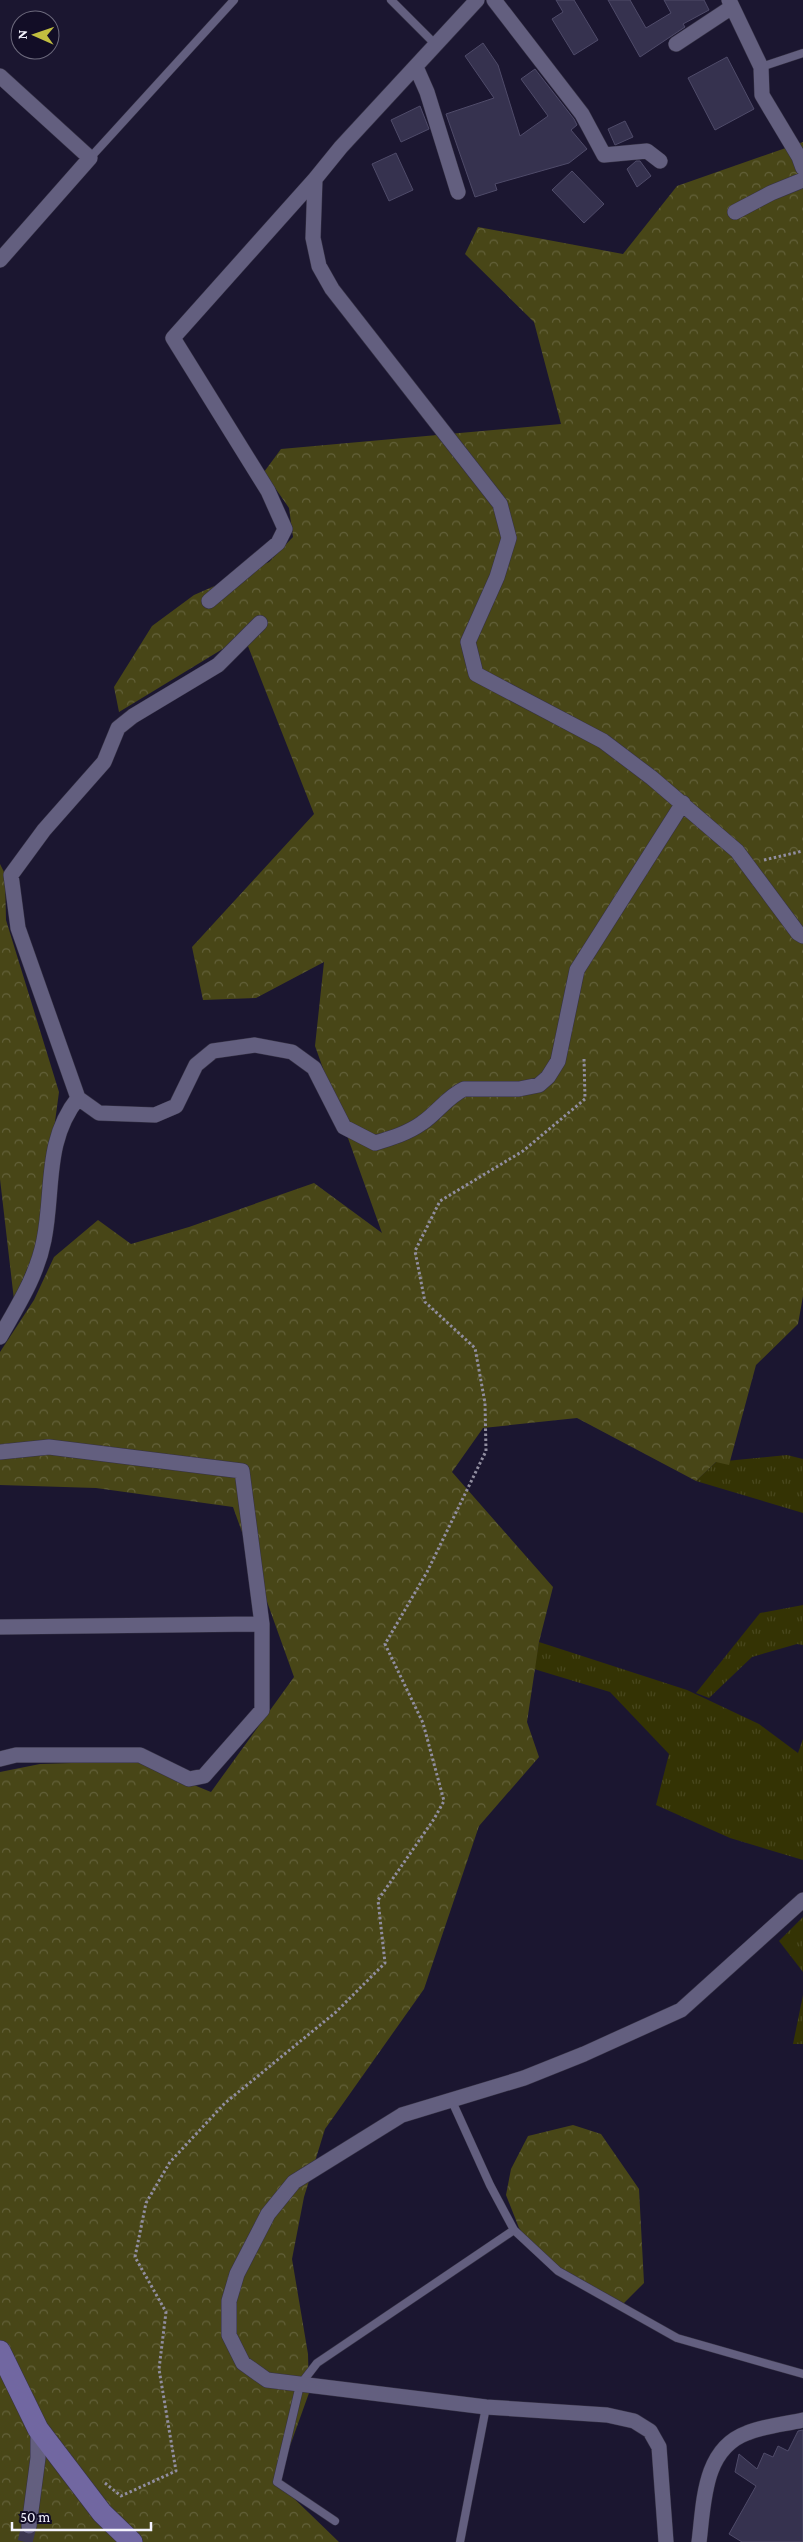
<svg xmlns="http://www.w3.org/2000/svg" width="803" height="2542" viewBox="0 0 803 2542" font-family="'Crimson Pro',serif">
<defs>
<pattern id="grass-tufts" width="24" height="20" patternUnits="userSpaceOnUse" patternTransform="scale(1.25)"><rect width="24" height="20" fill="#343304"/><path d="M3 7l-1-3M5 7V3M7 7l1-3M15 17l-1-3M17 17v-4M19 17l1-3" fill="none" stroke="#48471d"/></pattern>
<pattern id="forest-crowns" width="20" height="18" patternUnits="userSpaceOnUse" patternTransform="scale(1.25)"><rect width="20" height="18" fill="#484617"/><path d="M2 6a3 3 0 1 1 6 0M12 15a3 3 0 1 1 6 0" fill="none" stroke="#63613a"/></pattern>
</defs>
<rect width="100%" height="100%" fill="#1b1630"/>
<path fill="url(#grass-tufts)" d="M 787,1455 L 803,1459 L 803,1513 L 696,1481 L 716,1462 Z
M 803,1605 L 803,1645 L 797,1644 L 752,1657 L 709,1698 L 696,1693 L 760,1613 Z
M 539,1642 L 687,1690 L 759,1724 L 798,1753 L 803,1739 L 803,1860 L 730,1838 L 656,1805 L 669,1754 L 610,1692 L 534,1669 Z
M 803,1917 L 803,1972 L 779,1941 Z
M 803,1995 L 803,2044 L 793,2044 Z"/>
<path fill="url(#forest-crowns)" d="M 803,142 L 803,1296 L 798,1324 L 756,1365 L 729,1465 L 716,1462 L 696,1481 L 577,1418 L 483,1428 L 452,1472 L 553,1587 L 539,1642 L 527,1722 L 539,1757 L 479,1826 L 424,1989 L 325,2129 L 304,2197 L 292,2259 L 308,2354 L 309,2393 L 277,2482 L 339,2542 L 0,2542 L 0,1772 L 40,1764 L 135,1761 L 211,1792 L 294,1677 L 233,1507 L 96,1488 L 0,1485 L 0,1352 L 34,1300 L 54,1257 L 98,1220 L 131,1244 L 189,1227 L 314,1183 L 382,1233 L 315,1046 L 324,962 L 256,998 L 203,1000 L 192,947 L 314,814 L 244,636 L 119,712 L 114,687 L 152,626 L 194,595 L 269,562 L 293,537 L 289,508 L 264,472 L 281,449 L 561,424 L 534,322 L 465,254 L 478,227 L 623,254 L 677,186 Z
M 0,864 L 5,874 L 6,920 L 59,1092 L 39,1241 L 14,1300 L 0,1179 Z
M 573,2125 L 601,2134 L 639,2189 L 644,2283 L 622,2305 L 548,2266 L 519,2228 L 506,2195 L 511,2169 L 528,2136 Z"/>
<path fill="#36324f" stroke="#4f4b69" d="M 556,0 L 574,0 L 598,40 L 574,55 L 552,19 L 563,12 Z
M 608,0 L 630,0 L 646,28 L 671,13 L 664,0 L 704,0 L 709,10 L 683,24 L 685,27 L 640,57 Z
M 483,43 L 498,65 L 520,136 L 548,116 L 521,79 L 535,69 L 574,119 L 577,125 L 571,130 L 587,149 L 569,163 L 495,184 L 497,190 L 475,197 L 446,114 L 494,98 L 465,56 Z
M 727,57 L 754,109 L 715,130 L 688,78 Z
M 420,106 L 429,129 L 401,142 L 391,120 Z
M 625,121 L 633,137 L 615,145 L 608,129 Z
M 396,153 L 413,190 L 389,201 L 372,164 Z
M 636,161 L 640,161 L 651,176 L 637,187 L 627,169 Z
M 572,171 L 604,204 L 584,223 L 552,190 Z
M 803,2430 L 803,2542 L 742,2542 L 729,2534 L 756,2486 L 735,2472 L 739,2454 L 757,2469 L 764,2453 L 773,2457 L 778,2446 L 788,2451 L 798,2431 Z"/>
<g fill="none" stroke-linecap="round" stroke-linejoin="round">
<path stroke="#3c374f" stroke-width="15" stroke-dasharray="15 8" stroke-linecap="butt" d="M 25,2542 L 29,2526"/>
<defs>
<path id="lane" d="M 391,0 L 436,45
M 761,67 L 803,53
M 90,158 L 234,0
M 451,2099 L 490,2185 L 514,2230 L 558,2271 L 677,2338 L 803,2374
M 335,2521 L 277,2482 L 300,2385 L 317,2363 L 514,2230
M 460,2542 L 486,2407"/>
<path id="street" d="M 477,0 L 341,147 L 315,179 L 313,238 L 319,266 L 332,289 L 500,504 L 509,538 L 497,577 L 468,642 L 476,674 L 603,741 L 652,778 L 737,851 L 798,933 L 803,936
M 494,0 L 582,114 L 604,155 L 647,151 L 660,161
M 729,0 L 761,67 L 762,95 L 799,157 L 803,168
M 676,44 L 732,7
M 416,67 L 427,92 L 458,192
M 0,76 L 90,158 L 0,260
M 735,212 L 771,193 L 803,180
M 209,601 L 278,543 L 285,529 L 268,491 L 173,338 L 315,179
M 260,623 L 218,665 L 133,716 L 118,728 L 104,762 L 44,830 L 11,875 L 18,928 L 78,1098 L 99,1113 L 155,1115 L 176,1106 L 196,1065 L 213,1051 L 255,1045 L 292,1052 L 314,1068 L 344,1127 L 375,1143 C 392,1138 408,1133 422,1123 C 437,1113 447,1097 464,1089 L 519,1089 L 539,1085 L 548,1077 L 558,1061 L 577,970 L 683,803
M 0,1337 C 18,1305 37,1276 44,1240 C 54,1190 44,1141 78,1098
M 0,1452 L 49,1447 L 242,1471 L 262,1624 L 262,1710 L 204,1776 L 189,1779 L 140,1755 L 16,1755 L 0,1759
M 0,1627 L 262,1624
M 29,2526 L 38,2458 L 38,2429
M 666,2542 L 659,2447 L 650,2431 L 634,2421 L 607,2415 L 486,2407 L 267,2380 L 243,2363 L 229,2335 L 229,2301 L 237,2274 L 268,2214 L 294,2182 L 402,2115 L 524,2078 L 584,2054 L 681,2010 L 803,1900
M 699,2542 C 704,2503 703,2449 747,2433 C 764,2426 785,2424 803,2420"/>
<path id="secondary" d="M 0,2351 L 38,2429 L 102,2513 L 132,2542"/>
</defs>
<use href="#lane" stroke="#363245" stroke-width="9"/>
<use href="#street" stroke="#363245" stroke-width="16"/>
<use href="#secondary" stroke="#363245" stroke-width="22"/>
<path stroke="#918ea0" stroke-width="3" stroke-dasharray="2.5 2.5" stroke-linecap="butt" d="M 764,860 L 803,851
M 105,2483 L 121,2496 L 176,2471 L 159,2369 L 166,2312 L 135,2257 L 146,2203 L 170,2162 L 225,2103 L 336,2012 L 385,1963 L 378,1900 L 434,1819 L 444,1801 L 423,1723 L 385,1644 L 427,1572 L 486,1451 L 485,1403 L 475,1348 L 425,1302 L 415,1251 L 440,1201 L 523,1151 L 585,1099 L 584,1058"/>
<use href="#lane" stroke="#635f7f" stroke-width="8"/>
<use href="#street" stroke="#635f7f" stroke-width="15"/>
<use href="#secondary" stroke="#7167a1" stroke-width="21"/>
</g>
<g transform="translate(35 35) rotate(272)"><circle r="24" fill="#120d26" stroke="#6c697c"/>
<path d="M0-4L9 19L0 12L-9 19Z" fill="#c1be40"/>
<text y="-8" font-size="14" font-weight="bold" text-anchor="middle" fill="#f4f3fe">N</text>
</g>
<path d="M12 2522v8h139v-8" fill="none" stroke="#f4f3fe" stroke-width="2.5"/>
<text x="20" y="2522" font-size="15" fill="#f4f3fe" stroke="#120d26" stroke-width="4" paint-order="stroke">50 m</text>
</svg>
